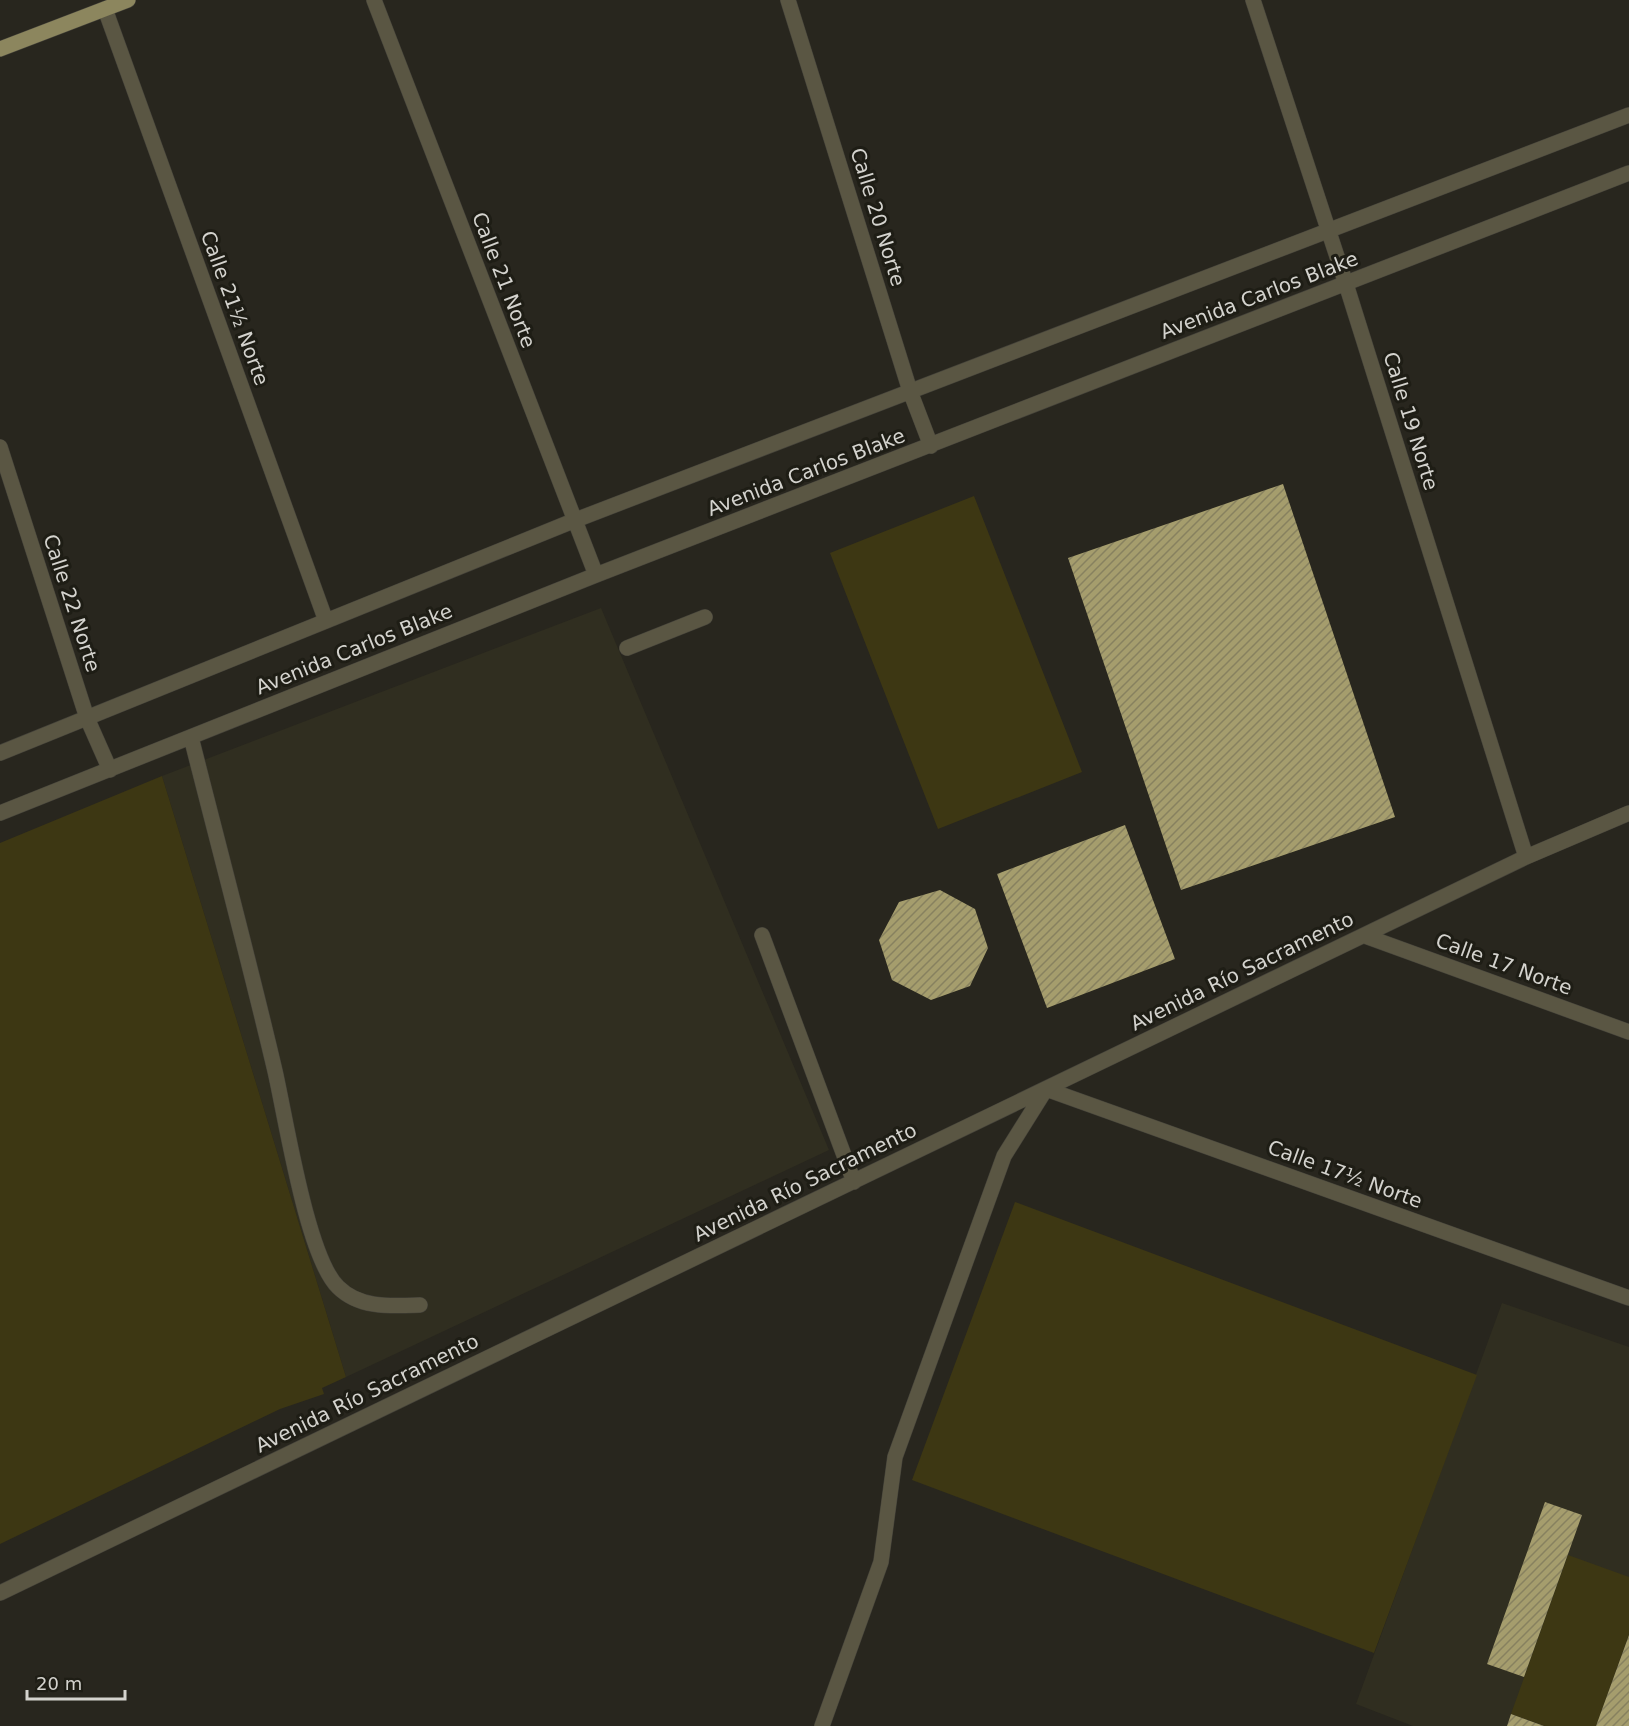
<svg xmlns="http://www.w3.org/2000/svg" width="1629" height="1726" viewBox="0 0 1629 1726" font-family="'DejaVu Sans',sans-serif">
<defs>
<pattern id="building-hatch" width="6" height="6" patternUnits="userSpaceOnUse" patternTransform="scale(1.5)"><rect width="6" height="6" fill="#a59d6d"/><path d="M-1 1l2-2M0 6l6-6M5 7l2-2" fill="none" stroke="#87815f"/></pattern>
</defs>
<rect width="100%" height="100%" fill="#28261e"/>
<path fill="#302e20" d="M 601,608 L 829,1150 L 346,1377 L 162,776 Z
M 1502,1303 L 1629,1347 L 1629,1726 L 1413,1726 L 1356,1704 Z"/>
<path fill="#3d3713" d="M 974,496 L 1082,772 L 938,829 L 830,553 Z
M 162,776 L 346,1377 L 322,1388 L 324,1394 L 280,1409 L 0,1544 L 0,843 Z
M 1015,1202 L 1477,1375 L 1374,1653 L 912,1480 Z
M 1568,1555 L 1629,1577 L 1629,1634 L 1596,1726 L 1545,1726 L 1511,1714 Z"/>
<path fill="url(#building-hatch)" d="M 1283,484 L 1395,817 L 1181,890 L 1068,558 Z
M 1125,825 L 1175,959 L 1047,1008 L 997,874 Z
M 940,890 L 975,909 L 988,948 L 970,986 L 931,1000 L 892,980 L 879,940 L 899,902 Z
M 1545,1502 L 1582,1515 L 1524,1677 L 1487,1664 Z
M 1629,1635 L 1629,1726 L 1596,1726 Z
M 1511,1714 L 1544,1726 L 1507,1726 Z"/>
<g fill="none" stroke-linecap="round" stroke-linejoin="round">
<defs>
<path id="minor" d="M 374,0 L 596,575
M 788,0 L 910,391 L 931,446
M 1253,0 L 1346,284 L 1526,857
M 105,9 L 326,621
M 0,447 L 87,718 L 110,770
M 627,648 L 705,617
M 191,737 C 219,848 249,960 275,1071 C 286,1119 307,1257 338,1287 C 360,1309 392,1306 420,1305
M 0,753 L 573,521 L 1629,115
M 0,813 L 596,575 L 1629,173
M 762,935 L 854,1182
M 1365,936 L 1629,1032
M 0,1593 L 1526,857 L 1629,813
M 822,1726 L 881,1562 L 895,1457 L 1004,1156 L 1046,1089 L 1629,1298"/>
<path id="major" d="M 0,49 L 128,0"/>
</defs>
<use href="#minor" stroke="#44423a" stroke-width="16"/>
<use href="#major" stroke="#44423a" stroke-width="16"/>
<use href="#minor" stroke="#5a5643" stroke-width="15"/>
<use href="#major" stroke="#8c865e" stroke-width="15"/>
</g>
<g text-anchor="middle" stroke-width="6" stroke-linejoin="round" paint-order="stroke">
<g font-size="20" fill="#d4d3ce" stroke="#1e1d15">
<text transform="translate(878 217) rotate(73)" y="7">Calle 20 Norte</text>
<text transform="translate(504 280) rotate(69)" y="7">Calle 21 Norte</text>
<text transform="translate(1259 295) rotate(-21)" y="7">Avenida Carlos Blake</text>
<text transform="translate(235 308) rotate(70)" y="7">Calle 21½ Norte</text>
<text transform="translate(1411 421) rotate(73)" y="7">Calle 19 Norte</text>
<text transform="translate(806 472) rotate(-21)" y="7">Avenida Carlos Blake</text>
<text transform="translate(72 603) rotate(72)" y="7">Calle 22 Norte</text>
<text transform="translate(354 649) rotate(-22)" y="7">Avenida Carlos Blake</text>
<text transform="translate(1504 964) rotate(20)" y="7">Calle 17 Norte</text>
<text transform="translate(1242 971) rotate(-26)" y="7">Avenida Río Sacramento</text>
<text transform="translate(1345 1174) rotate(20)" y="7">Calle 17½ Norte</text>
<text transform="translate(805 1182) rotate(-26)" y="7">Avenida Río Sacramento</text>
<text transform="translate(367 1393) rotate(-26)" y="7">Avenida Río Sacramento</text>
</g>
</g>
<path d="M27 1690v9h98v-9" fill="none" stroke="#d4d3ce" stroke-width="3"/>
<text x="36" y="1690" font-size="18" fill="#d4d3ce" stroke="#1e1d15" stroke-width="4.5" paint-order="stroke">20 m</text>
</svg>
